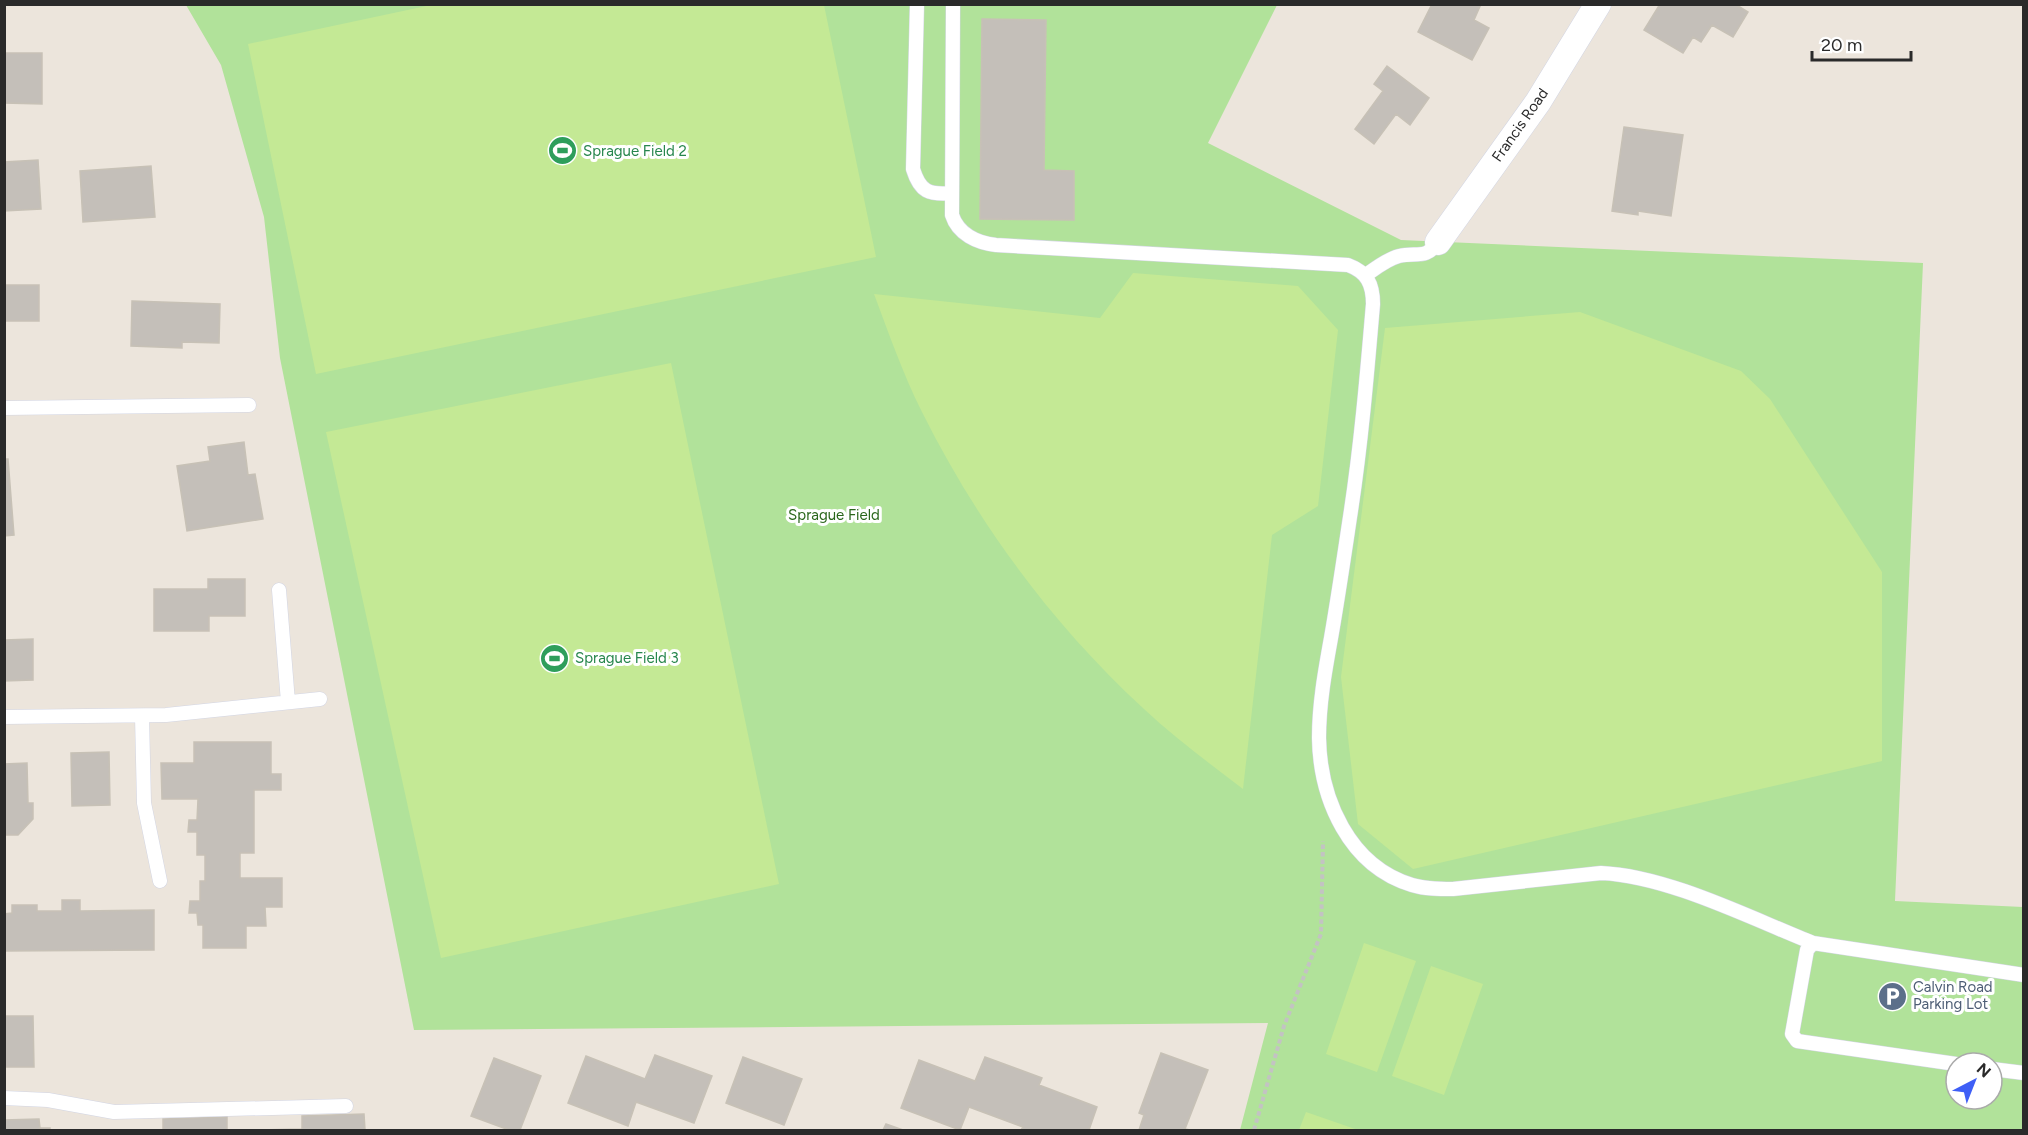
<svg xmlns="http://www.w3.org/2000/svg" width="2028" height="1135" viewBox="0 0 2028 1135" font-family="Figtree,sans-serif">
<rect width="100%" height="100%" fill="#ece5dc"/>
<path fill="#b1e29a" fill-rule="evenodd" d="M 186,5 L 1277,5 L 1208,143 L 1401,240 L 1923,263 L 1895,901 L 2023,907 L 2023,1130 L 1240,1130 L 1268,1023 L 414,1030 L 280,358 L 264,217 L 221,65 ZM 1956,1063 L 1992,1063 L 1992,1099 L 1956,1099 Z"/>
<path fill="#c4e995" d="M 431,5 L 824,5 L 876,257 L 316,374 L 248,44 Z
M 1133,273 L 1298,286 L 1338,330 L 1318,506 L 1272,535 L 1243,789 C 1209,763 1175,738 1144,709 C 1052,624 978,524 922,412 C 903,374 889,334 874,294 L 1100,318 Z
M 1580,312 L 1741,371 L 1770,399 L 1882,572 L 1882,761 L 1413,869 L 1358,824 L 1341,677 L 1385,328 Z
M 671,363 L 779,884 L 441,958 L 326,432 Z
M 1364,943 L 1416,961 L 1377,1072 L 1326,1054 Z
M 1431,966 L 1483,984 L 1444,1095 L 1392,1076 Z
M 1306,1112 L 1358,1130 L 1299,1130 Z"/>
<path fill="#c4bfb9" stroke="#c7c1b6" stroke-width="1.5" d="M 1432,4 L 1481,4 L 1474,20 L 1489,28 L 1472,60 L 1418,32 Z
M 1660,4 L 1735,4 L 1748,12 L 1733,37 L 1712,25 L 1701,42 L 1693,37 L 1683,53 L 1644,30 Z
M 982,19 L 1046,20 L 1044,170 L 1074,171 L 1074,220 L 980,219 Z
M 4,53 L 42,53 L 42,104 L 4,103 Z
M 1387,66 L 1429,98 L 1410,125 L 1396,114 L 1374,144 L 1355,129 L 1383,91 L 1374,84 Z
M 1624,127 L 1683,135 L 1671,216 L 1638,211 L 1638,215 L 1612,211 Z
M 38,160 L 41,209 L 4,211 L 4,162 Z
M 151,166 L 155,217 L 83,222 L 80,171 Z
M 4,285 L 39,285 L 39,321 L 4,321 Z
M 132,301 L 220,304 L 219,343 L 182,342 L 182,348 L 131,346 Z
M 244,442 L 248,475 L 255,474 L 263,519 L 187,531 L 177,466 L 210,461 L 208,447 Z
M 4,459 L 8,459 L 14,535 L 4,536 Z
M 208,579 L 245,579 L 245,616 L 209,616 L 209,631 L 154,631 L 154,589 L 208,589 Z
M 33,639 L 33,680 L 4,681 L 4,640 Z
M 194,742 L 271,742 L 271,774 L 281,774 L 281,790 L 254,790 L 254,853 L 240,853 L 240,878 L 282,878 L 282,907 L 265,907 L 266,926 L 246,926 L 246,948 L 203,948 L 203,925 L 198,925 L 197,913 L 189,913 L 190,901 L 200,901 L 200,881 L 205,881 L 205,855 L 197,855 L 197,832 L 188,832 L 189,820 L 197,820 L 198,799 L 162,799 L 161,763 L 194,763 Z
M 109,752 L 110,805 L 72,806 L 71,753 Z
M 27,763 L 28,803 L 33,803 L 33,819 L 18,835 L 4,835 L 4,764 Z
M 62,900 L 80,900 L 80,911 L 154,910 L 154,950 L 4,951 L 4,914 L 12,913 L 12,905 L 37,905 L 37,911 L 62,911 Z
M 4,1016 L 33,1016 L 34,1067 L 4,1067 Z
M 1161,1053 L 1208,1070 L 1185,1129 L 1190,1130 L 1139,1130 L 1144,1115 L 1139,1113 Z
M 655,1055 L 712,1076 L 694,1123 L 636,1102 L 628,1126 L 568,1103 L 586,1056 L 645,1079 Z
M 743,1057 L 802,1079 L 784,1125 L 726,1103 Z
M 985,1057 L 1042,1078 L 1039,1085 L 1097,1107 L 1089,1130 L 1021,1130 L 1023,1127 L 969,1107 L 960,1130 L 901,1108 L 919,1060 L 975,1081 Z
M 494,1058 L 541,1076 L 520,1130 L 509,1130 L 471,1116 Z
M 364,1114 L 365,1130 L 258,1130 L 302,1129 L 302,1116 Z
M 227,1117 L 227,1130 L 163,1130 L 163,1119 Z
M 39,1119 L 40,1128 L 50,1128 L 50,1130 L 4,1130 L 4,1120 Z
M 886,1124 L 903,1130 L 883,1130 Z"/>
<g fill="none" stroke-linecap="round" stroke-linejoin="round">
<defs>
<path id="service" d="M 917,4 L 913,169 C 920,192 929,195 952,193
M 953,4 L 952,215 C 958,234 977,243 996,245 L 1348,265 C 1367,272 1373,284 1373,304 C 1367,375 1361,446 1350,517 C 1344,557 1338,598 1331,638 C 1325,671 1319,704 1319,738 C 1320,799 1349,866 1412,885 C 1425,889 1439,889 1453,889 L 1601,873 C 1668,876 1750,918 1813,943
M 1366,275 C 1376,268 1387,259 1399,256 C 1417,252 1426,260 1438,242
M 4,408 L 249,405
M 279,590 L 288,702
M 142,716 L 144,803 L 160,881
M 4,717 L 166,715 L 320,699
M 1956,1064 L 1797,1041 L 1792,1034 L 1807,950 L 1813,943 L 2024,975
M 1992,1069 L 2024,1073
M 4,1098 L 48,1100 L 114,1112 L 346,1106"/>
<path id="minor" d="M 1438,242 L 1538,102 L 1598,4"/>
</defs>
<use href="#service" stroke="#d2d5e3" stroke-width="15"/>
<use href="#minor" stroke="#d2d5e3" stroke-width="27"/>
<path stroke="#c3c3c3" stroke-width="4" stroke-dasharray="4.5 3" stroke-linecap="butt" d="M 1254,1130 L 1284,1026 L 1321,934 L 1323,841"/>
<use href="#service" stroke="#fff" stroke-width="14"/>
<use href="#minor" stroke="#fff" stroke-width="26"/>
</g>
<defs>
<symbol id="stadium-disc" viewBox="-11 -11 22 22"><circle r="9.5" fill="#2e9e5b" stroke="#fff"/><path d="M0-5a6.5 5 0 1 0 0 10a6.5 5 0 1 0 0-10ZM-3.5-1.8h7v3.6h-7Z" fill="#fff"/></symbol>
<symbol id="parking-disc" viewBox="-11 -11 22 22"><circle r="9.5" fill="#5c6f8a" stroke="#fff"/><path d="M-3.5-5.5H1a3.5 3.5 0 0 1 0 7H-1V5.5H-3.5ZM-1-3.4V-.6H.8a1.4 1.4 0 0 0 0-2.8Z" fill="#fff"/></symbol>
</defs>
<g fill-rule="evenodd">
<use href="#stadium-disc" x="546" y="134" width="33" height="33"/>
<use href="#stadium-disc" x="538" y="642" width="33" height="33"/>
<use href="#parking-disc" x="1876" y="980" width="33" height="33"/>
</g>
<g text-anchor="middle" stroke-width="6" stroke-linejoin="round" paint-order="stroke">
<g font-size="15" fill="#2a2a2a" stroke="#fff">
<text transform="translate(1520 125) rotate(-55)" y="5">Francis Road</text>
</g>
<g font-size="15" fill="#27864d" stroke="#fff" text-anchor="start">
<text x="583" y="156">Sprague Field 2</text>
<text x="575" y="663">Sprague Field 3</text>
</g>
<g font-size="15" fill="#2a661b" stroke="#fff">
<text x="834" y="520">Sprague Field</text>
</g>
<g font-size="15" fill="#4e5e75" stroke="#fff" text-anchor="start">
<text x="1913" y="992">Calvin Road<tspan x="1913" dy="17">Parking Lot</tspan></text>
</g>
</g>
<rect width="2028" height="1135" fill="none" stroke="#2a2a2a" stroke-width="12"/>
<g transform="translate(1974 1081) rotate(42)"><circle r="28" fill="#ffffff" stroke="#aaaaaa" stroke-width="1.5"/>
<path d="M0-4.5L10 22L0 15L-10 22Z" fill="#3f5ff6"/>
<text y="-9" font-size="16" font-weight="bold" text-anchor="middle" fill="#2a2a2a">N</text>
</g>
<path d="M1812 51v9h99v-9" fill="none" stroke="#2a2a2a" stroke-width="3"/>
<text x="1821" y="51" font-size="18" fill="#2a2a2a" stroke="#ffffff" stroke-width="4.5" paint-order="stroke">20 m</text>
</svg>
